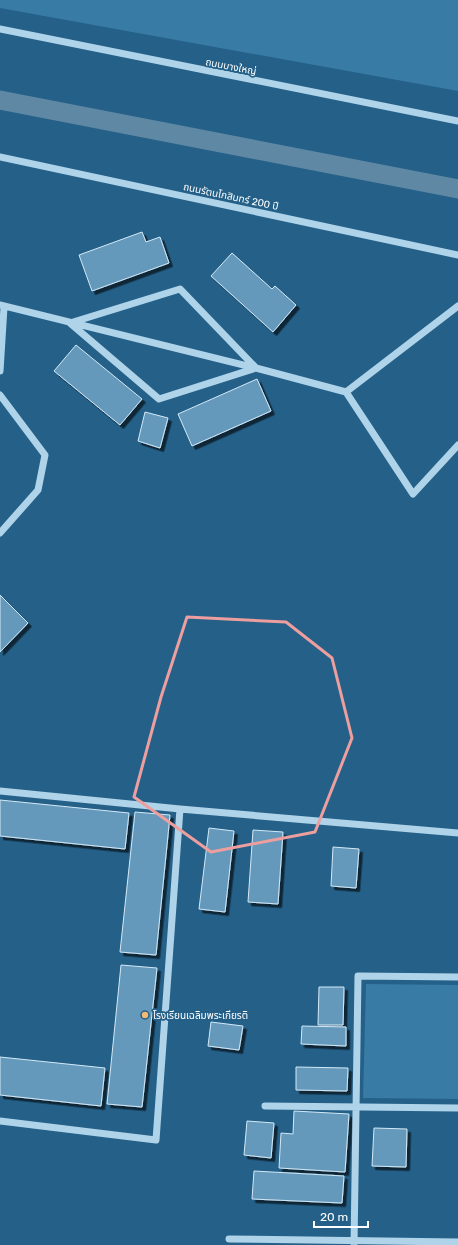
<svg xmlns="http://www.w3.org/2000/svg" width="458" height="1245" viewBox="0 0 458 1245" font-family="Rubik,'Noto Sans Thai',sans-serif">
<defs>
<filter id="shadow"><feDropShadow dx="3.5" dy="3.5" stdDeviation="0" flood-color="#0009"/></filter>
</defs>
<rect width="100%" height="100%" fill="#246088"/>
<path fill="#387ba5" d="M 0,0 L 458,0 L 458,91 L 0,8 Z
M 366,984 L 458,985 L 458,1099 L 363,1098 Z"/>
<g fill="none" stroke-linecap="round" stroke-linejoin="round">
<path stroke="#5f88a4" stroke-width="19" d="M 0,100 L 458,189"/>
</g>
<path fill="#6599bb" stroke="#d3e9f7" filter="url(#shadow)" d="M 142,232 L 146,242 L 160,237 L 169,263 L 92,291 L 79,255 Z
M 232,253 L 272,289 L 275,286 L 296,305 L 273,332 L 211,276 Z
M 76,345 L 142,399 L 120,425 L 54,371 Z
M 257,379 L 271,411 L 192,446 L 178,414 Z
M 145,412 L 168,418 L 160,448 L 138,441 Z
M 0,595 L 28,623 L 0,652 Z
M 0,800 L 129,813 L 125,849 L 0,836 Z
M 135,812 L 170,815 L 156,955 L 120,952 Z
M 209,828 L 234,831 L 225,912 L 199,909 Z
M 253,830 L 283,832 L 278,904 L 248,902 Z
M 333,847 L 359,849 L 356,888 L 331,886 Z
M 121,965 L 157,968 L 142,1107 L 107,1104 Z
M 319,987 L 344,987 L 343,1025 L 318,1025 Z
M 211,1022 L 243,1026 L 239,1050 L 208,1046 Z
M 302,1026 L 346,1027 L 346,1046 L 301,1044 Z
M 0,1057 L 105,1068 L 101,1106 L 0,1095 Z
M 296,1067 L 348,1068 L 347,1091 L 296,1090 Z
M 294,1111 L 349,1114 L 345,1172 L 279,1168 L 281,1133 L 293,1134 Z
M 247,1121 L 274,1123 L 271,1158 L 244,1155 Z
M 374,1128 L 407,1129 L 406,1167 L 372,1166 Z
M 254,1171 L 344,1176 L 342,1203 L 252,1199 Z"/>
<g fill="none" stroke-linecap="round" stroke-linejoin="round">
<path stroke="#afd3e9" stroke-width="7" d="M 0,29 L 458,121
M 0,157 L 458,255
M 180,289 L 256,368 L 159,399 L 70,323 Z
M 0,305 L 256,368 L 346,392 L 413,494 L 458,445
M 0,371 L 4,307
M 346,392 L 458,306
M 0,395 L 45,455 L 38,490 L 0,533
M 0,791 L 180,809 L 458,833
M 265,1106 L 458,1108
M 0,1121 L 156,1140 L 180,809
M 229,1239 L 458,1242
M 354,1245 L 358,976 L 458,977"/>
</g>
<path fill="none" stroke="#ed9e9e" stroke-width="3" stroke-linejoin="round" d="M 187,617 L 286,622 L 332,658 L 352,738 L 315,832 L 211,852 L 134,797 L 161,697 Z"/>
<circle fill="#f4b973" stroke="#246088" stroke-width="1.5" cx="145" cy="1015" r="4"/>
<g text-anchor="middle" stroke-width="3.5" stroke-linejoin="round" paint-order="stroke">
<g font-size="10" fill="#fff" stroke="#246088">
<text transform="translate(231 66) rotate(11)" y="4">ถนนบางใหญ่</text>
<text transform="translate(231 196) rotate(12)" y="4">ถนนรัตนโกสินทร์ 200 ปี</text>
</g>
<g font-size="10" fill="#fff" stroke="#246088" text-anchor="start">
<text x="153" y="1019">โรงเรียนเฉลิมพระเกียรติ</text>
</g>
</g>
<path d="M314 1221v6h54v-6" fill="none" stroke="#ffffff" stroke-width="2"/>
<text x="320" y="1221" font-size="12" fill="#ffffff" stroke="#246088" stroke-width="3" paint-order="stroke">20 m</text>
</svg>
